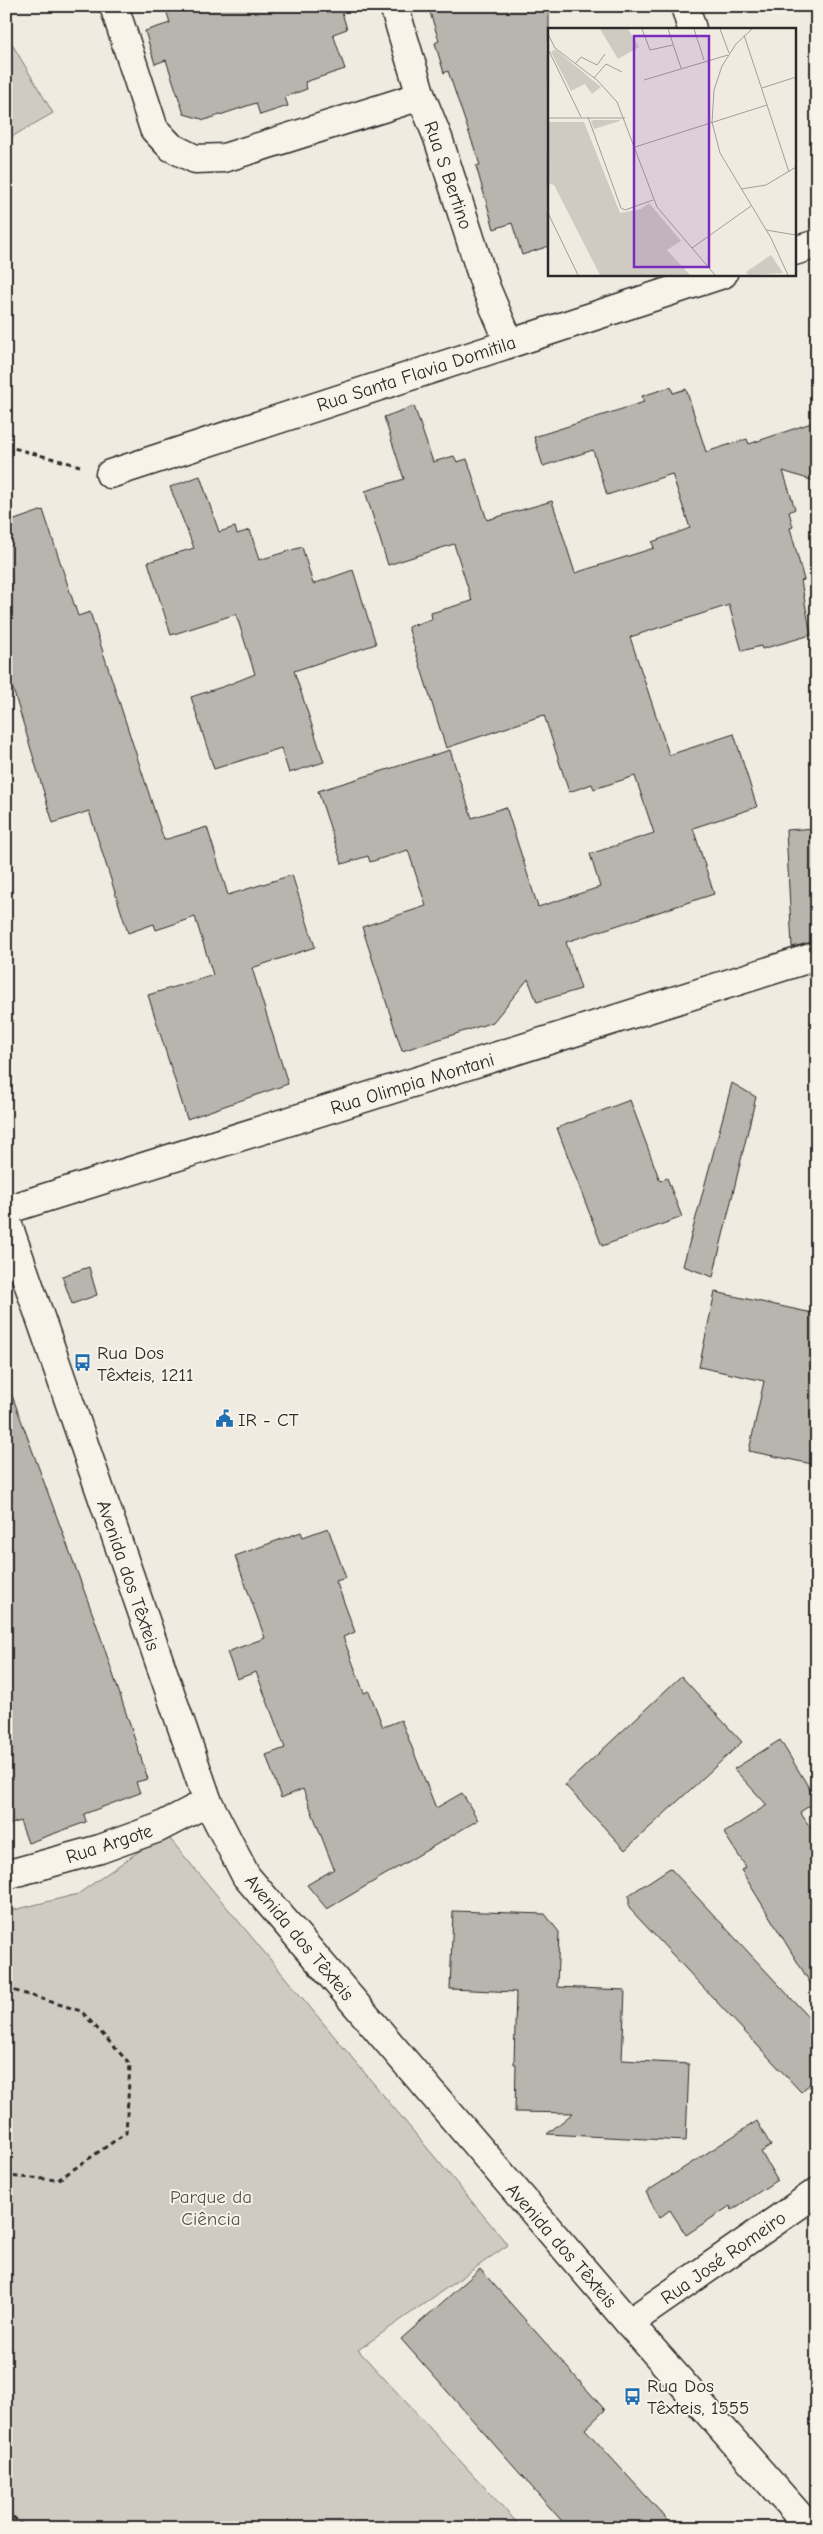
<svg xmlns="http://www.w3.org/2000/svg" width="823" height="2534" viewBox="0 0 823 2534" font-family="'Comic Neue',sans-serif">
<rect width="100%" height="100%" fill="#efebe0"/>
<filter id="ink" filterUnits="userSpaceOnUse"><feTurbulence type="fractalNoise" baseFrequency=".02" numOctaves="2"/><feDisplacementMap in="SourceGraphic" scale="10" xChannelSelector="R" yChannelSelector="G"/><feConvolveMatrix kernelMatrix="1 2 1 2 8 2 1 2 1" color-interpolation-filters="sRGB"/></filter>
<g filter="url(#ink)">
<path fill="#cfcbc2" stroke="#7d7b76" d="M 6,34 L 53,113 L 6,140 Z
M 165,1833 L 508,2245 L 358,2350 L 522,2528 L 6,2528 L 6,1912 L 78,1894 Z"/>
<path fill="#b8b5ae" stroke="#2b2b2b" d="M 165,6 L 340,6 L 347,29 L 333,34 L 345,69 L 305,82 L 307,89 L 285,97 L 288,106 L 260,115 L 256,103 L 205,120 L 184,114 L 166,60 L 155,64 L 145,31 L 170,23 Z
M 428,6 L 549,6 L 549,246 L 522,255 L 512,223 L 494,229 L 476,166 L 480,165 L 448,71 L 444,73 L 435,43 L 439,41 Z
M 671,387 L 673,393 L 686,389 L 706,452 L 747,439 L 749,444 L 817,421 L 817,482 L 783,471 L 795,509 L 789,512 L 793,527 L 790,528 L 804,580 L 801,581 L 811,635 L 762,649 L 761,646 L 742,651 L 729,605 L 630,637 L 669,755 L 734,734 L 757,807 L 693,828 L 714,894 L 566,942 L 581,989 L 537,1002 L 528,979 L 493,1022 L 402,1051 L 362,927 L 426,906 L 408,850 L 370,862 L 368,856 L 342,864 L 318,791 L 450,750 L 472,818 L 506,807 L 538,907 L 600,887 L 590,854 L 654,833 L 635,776 L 594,789 L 592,784 L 569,792 L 544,715 L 446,748 L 408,627 L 432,619 L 431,613 L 472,601 L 454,544 L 388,565 L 365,491 L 404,479 L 384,417 L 414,406 L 433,462 L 454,456 L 457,462 L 467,459 L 487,520 L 552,501 L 575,573 L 654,548 L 652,542 L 690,528 L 672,474 L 607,495 L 593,450 L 543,466 L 534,437 L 644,402 L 642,396 Z
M 200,476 L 219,532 L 235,527 L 237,534 L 250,530 L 259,560 L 302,547 L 313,584 L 353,570 L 376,644 L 294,671 L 324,762 L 289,773 L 281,748 L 214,769 L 191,697 L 225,686 L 255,674 L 236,614 L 171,635 L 148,562 L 194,548 L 170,487 Z
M 43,510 L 78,616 L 90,612 L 164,840 L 207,827 L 228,895 L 292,875 L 315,947 L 252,968 L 288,1084 L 187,1119 L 148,995 L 213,975 L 195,917 L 156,930 L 154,924 L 128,933 L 89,811 L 53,823 L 13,689 L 6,690 L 6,523 Z
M 817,828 L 817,941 L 792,947 L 786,830 Z
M 732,1083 L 756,1097 L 713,1277 L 683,1266 Z
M 630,1100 L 660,1181 L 667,1178 L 682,1217 L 602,1246 L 557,1128 Z
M 89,1267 L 97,1295 L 72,1304 L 62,1276 Z
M 715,1292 L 817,1314 L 817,1465 L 749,1451 L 764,1381 L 699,1367 Z
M 10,1390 L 96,1623 L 148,1779 L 136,1782 L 140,1793 L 84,1814 L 86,1822 L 28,1843 L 20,1821 L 6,1826 L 6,1391 Z
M 328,1528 L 346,1578 L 336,1581 L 355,1632 L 343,1637 L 364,1693 L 369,1691 L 383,1727 L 401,1720 L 436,1808 L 462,1793 L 478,1820 L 327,1909 L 307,1885 L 334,1869 L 303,1789 L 281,1798 L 266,1755 L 285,1748 L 256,1672 L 237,1679 L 227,1652 L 265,1638 L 235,1556 L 301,1532 L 303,1537 Z
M 681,1676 L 742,1742 L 625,1850 L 565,1785 Z
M 780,1740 L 817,1801 L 800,1812 L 817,1838 L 817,1994 L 741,1870 L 746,1867 L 724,1833 L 767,1805 L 734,1769 Z
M 670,1868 L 817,2026 L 817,2077 L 801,2092 L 629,1908 L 629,1895 Z
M 453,1911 L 545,1914 L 559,1932 L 557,1987 L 625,1990 L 622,2060 L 689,2064 L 686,2141 L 547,2134 L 573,2113 L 515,2112 L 516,2064 L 514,2064 L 516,1992 L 450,1989 Z
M 757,2121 L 771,2146 L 761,2152 L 777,2180 L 732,2210 L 730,2206 L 686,2235 L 670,2210 L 659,2218 L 646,2192 Z
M 480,2269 L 605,2410 L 585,2429 L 675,2528 L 568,2528 L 401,2339 Z"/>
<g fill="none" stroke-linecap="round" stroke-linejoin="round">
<defs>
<path id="minor" d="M 114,6 L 154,129 L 171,147 L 195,159 L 224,158 L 421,96
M 394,6 L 421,96 L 438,138 L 486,288 L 509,342
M 685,6 L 692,29
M 794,251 L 817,244
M 110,474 L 723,274
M 6,1210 L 817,956
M 6,1875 L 100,1849 L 158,1828 L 208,1802
M 629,2323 L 817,2192"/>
<path id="secondary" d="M 6,1219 L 208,1802 L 246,1876 L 629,2323 L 810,2528"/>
</defs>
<use href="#minor" stroke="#2b2b2b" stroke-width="31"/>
<use href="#secondary" stroke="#2b2b2b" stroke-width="31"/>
<path stroke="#2b2b2b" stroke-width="3" stroke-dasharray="5 4" stroke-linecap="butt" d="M 6,446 L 80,466
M 6,1988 L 81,2011 L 130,2064 L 126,2133 L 58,2180 L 6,2176
M 6,2511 L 26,2528"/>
<use href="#minor" stroke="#f7f3e8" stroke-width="28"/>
<use href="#secondary" stroke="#f7f3e8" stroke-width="28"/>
</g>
</g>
<defs>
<symbol id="bus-bare" viewBox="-9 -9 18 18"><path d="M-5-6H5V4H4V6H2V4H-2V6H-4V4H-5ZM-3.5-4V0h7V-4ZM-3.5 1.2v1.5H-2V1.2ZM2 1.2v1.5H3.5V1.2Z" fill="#1f6fb2" stroke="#f7f3e8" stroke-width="2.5" paint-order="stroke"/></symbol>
<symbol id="civic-bare" viewBox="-9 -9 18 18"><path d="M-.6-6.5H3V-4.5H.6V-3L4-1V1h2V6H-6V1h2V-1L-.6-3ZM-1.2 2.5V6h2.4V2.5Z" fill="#1f6fb2" stroke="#f7f3e8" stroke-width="2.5" paint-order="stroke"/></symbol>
</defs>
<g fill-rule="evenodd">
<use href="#bus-bare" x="70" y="1350" width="25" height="25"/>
<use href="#civic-bare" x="212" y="1406" width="25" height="25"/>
<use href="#bus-bare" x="620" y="2384" width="25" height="25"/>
</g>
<g text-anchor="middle" stroke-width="4" stroke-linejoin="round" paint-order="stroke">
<g font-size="19" fill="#2b2b2b" stroke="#f7f3e8">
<text transform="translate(449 175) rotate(71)" y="7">Rua S Bertino</text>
<text transform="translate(416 373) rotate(-18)" y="7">Rua Santa Flavia Domitila</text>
<text transform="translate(412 1083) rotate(-17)" y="7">Rua Olimpia Montani</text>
<text transform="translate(129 1575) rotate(71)" y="7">Avenida dos Têxteis</text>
<text transform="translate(109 1843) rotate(-18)" y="7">Rua Argote</text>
<text transform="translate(300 1937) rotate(50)" y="7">Avenida dos Têxteis</text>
<text transform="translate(562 2245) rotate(49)" y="7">Avenida dos Têxteis</text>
<text transform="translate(723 2257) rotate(-35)" y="7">Rua José Romeiro</text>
</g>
<g font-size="19" fill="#2b2b2b" stroke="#f7f3e8" text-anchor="start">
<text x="97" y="1359">Rua Dos<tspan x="97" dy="22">Têxteis, 1211</tspan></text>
<text x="238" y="1426">IR - CT</text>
<text x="647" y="2392">Rua Dos<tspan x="647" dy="22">Têxteis, 1555</tspan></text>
</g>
<g font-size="19" fill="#545351" stroke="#f7f3e8">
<text x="211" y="2203">Parque da<tspan x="211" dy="22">Ciência</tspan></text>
</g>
</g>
<g transform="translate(548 28)">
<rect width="248" height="248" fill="#efebe0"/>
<path d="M 52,1 L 80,1 L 91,19 L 70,31 ZM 7,21 L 53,59 L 44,66 L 37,56 L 23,63 L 3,24 ZM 46,92 L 71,92 L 72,93 L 46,101 L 43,93 ZM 0,94 L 36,94 L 72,185 L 93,181 L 101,175 L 133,213 L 119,222 L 142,247 L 52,247 L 6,157 L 0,155 ZM 223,227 L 235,245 L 201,247 L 198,244 Z" fill="#cfcbc2"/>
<path fill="none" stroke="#a19e98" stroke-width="1" d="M 94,1 L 102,22 L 125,17M 120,1 L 133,40M 146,1 L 156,32M 172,1 L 181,25M 204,1 L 188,16 L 174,38 L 166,62 L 164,94 L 172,125 L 223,210 L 240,247M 0,6 L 7,20 L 49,52 L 69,74 L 109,179 L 167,247M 196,7 L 241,144M 1,23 L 33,89M 27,36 L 33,29 L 49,37 L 57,26M 46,50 L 58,36 L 74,44M 96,52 L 180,27M 214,60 L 248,49M 40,89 L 73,180 L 77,182 L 105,172M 0,90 L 77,90M 87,119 L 219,77M 193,161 L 218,157 L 248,139M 0,185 L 30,247M 218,202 L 248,207M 144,220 L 203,178"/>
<path fill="#7b2cbf" fill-opacity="0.15" stroke="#7b2cbf" stroke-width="2.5" d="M 86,8 L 161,8 L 161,239 L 86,239 Z"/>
<rect width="248" height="248" fill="none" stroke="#2b2b2b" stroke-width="2.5"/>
</g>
<rect width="823" height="2534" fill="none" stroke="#f7f3e8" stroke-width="25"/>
<rect x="12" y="12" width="798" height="2509" fill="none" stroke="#2b2b2b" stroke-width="2" filter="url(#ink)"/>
</svg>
